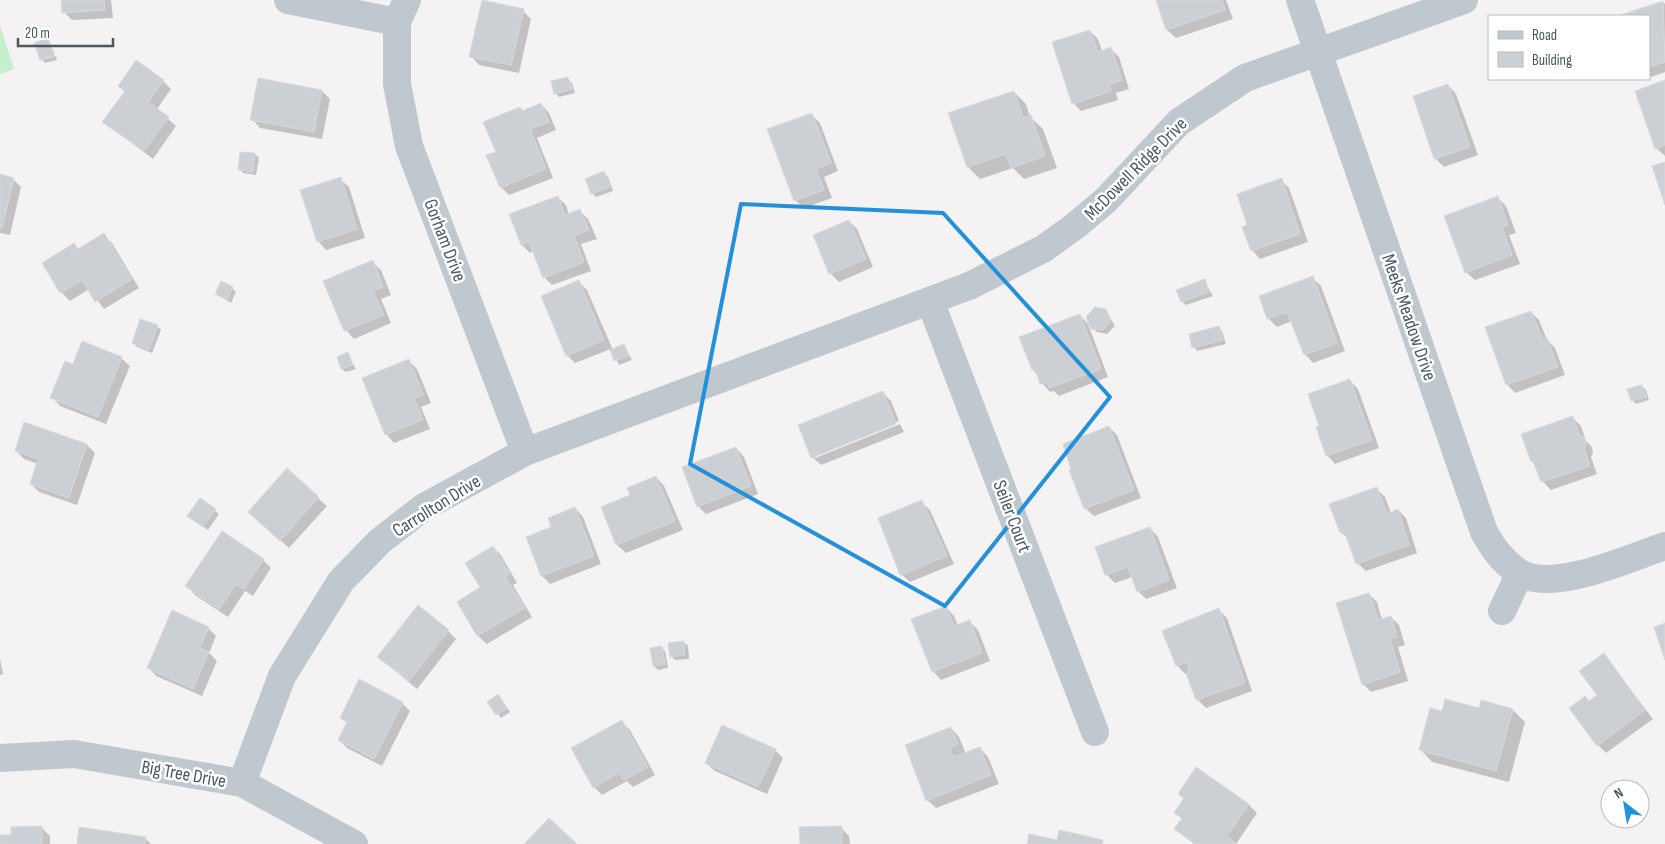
<svg xmlns="http://www.w3.org/2000/svg" width="1665" height="844" viewBox="0 0 1665 844" font-family="'Sofia Sans Condensed',sans-serif">
<rect width="100%" height="100%" fill="#f4f2f2"/>
<path fill="#c3efcd" d="M 0,25 L 14,69 L 0,74 Z"/>
<path fill="#0003" d="M 63,0 L 111,0 L 113,18 L 72,20 L 64,12 Z
M 1157,0 L 1226,0 L 1233,19 L 1176,38 L 1167,30 Z
M 1663,2 L 1665,4 L 1665,72 L 1651,77 L 1649,74 L 1649,16 L 1622,16 Z
M 523,11 L 531,19 L 519,73 L 479,65 L 471,56 Z
M 1090,31 L 1098,39 L 1102,51 L 1111,49 L 1119,57 L 1129,89 L 1116,93 L 1118,100 L 1081,111 L 1073,103 Z
M 48,40 L 55,54 L 41,60 L 41,59 Z
M 56,56 L 57,60 L 45,63 L 42,60 Z
M 259,79 L 322,91 L 330,99 L 322,139 L 260,128 L 252,119 Z
M 568,79 L 572,83 L 575,93 L 559,97 L 555,93 Z
M 163,81 L 171,89 L 157,109 L 176,126 L 153,159 L 104,122 L 126,92 L 119,86 Z
M 1665,81 L 1665,156 L 1656,148 Z
M 1448,85 L 1456,94 L 1478,155 L 1444,167 L 1435,158 Z
M 1014,92 L 1026,104 L 1030,117 L 1043,129 L 1057,168 L 1024,179 L 1013,168 L 980,179 L 968,167 L 949,114 Z
M 541,104 L 549,113 L 556,130 L 537,138 L 553,178 L 509,195 L 501,187 L 497,152 L 520,108 L 523,111 Z
M 811,114 L 820,123 L 838,171 L 824,177 L 832,198 L 804,208 L 795,200 Z
M 255,154 L 259,158 L 256,175 L 243,173 L 240,169 Z
M 604,173 L 608,177 L 613,191 L 596,197 L 592,193 Z
M 0,176 L 13,179 L 21,187 L 10,235 L 0,233 Z
M 340,179 L 349,187 L 365,238 L 326,250 L 318,241 Z
M 1281,180 L 1289,188 L 1308,242 L 1260,259 L 1252,250 L 1249,226 Z
M 557,197 L 566,205 L 569,215 L 580,211 L 588,219 L 597,239 L 581,244 L 591,271 L 552,285 L 544,277 L 534,251 L 530,253 L 522,245 Z
M 1498,198 L 1506,206 L 1516,233 L 1509,235 L 1520,264 L 1475,280 L 1466,272 Z
M 849,221 L 857,229 L 873,267 L 839,282 L 830,273 Z
M 104,235 L 112,243 L 139,288 L 104,309 L 89,289 L 70,301 L 61,292 L 44,264 L 74,245 L 79,250 Z
M 372,262 L 381,270 L 391,295 L 381,299 L 391,323 L 354,339 L 346,330 Z
M 1313,278 L 1321,286 L 1345,351 L 1313,363 L 1305,354 L 1292,321 L 1277,327 L 1269,319 L 1261,296 Z
M 1204,281 L 1213,296 L 1186,305 L 1182,302 Z
M 579,282 L 587,290 L 613,350 L 624,345 L 632,360 L 619,365 L 611,349 L 575,363 L 567,355 Z
M 232,288 L 236,292 L 231,303 L 217,294 Z
M 1106,310 L 1115,326 L 1107,334 L 1097,332 L 1092,328 Z
M 1531,312 L 1539,320 L 1547,340 L 1555,348 L 1565,375 L 1515,393 L 1507,384 Z
M 1080,315 L 1088,324 L 1108,377 L 1059,396 L 1054,391 L 1050,392 L 1042,383 L 1033,369 Z
M 157,326 L 161,330 L 152,353 L 137,347 L 133,343 Z
M 1218,327 L 1222,331 L 1226,344 L 1197,351 L 1194,347 Z
M 347,353 L 356,369 L 346,372 L 342,369 Z
M 121,358 L 130,366 L 106,424 L 60,406 L 52,397 L 73,365 Z
M 409,361 L 417,369 L 431,403 L 421,407 L 430,429 L 394,443 L 386,434 Z
M 1350,381 L 1358,389 L 1379,448 L 1335,464 L 1327,455 Z
M 1642,386 L 1646,390 L 1649,400 L 1636,404 L 1632,400 Z
M 883,393 L 891,401 L 899,421 L 815,455 L 815,458 L 900,424 L 904,432 L 821,465 L 812,457 Z
M 1572,417 L 1581,426 L 1586,441 L 1592,447 L 1593,453 L 1591,457 L 1597,474 L 1551,490 L 1543,482 L 1536,465 L 1532,461 Z
M 25,424 L 87,445 L 95,453 L 77,505 L 39,492 L 31,484 L 38,464 L 24,459 L 16,451 Z
M 1109,427 L 1117,435 L 1141,498 L 1094,516 L 1085,508 Z
M 736,448 L 744,457 L 758,494 L 706,514 L 698,506 Z
M 656,477 L 664,486 L 683,530 L 626,553 L 617,545 L 602,508 L 631,495 Z
M 1377,489 L 1385,497 L 1391,513 L 1398,510 L 1406,518 L 1417,553 L 1366,571 L 1357,563 L 1349,540 L 1341,532 Z
M 318,498 L 327,506 L 289,548 L 258,520 Z
M 200,499 L 219,514 L 208,530 L 192,519 Z
M 921,502 L 930,510 L 954,564 L 910,582 L 901,574 Z
M 575,508 L 583,517 L 601,564 L 550,584 L 542,576 L 553,528 Z
M 1150,528 L 1158,537 L 1177,588 L 1146,599 L 1138,591 L 1132,577 L 1115,583 L 1106,574 Z
M 493,547 L 501,555 L 517,583 L 513,585 L 532,617 L 487,644 L 478,636 L 458,602 L 481,588 Z
M 263,560 L 271,568 L 253,596 L 245,591 L 228,617 L 195,595 L 187,586 Z
M 1369,594 L 1377,602 L 1382,620 L 1391,617 L 1399,625 L 1405,645 L 1398,647 L 1408,681 L 1371,692 L 1363,684 Z
M 946,607 L 954,616 L 958,626 L 970,622 L 978,630 L 990,661 L 941,680 L 933,671 Z
M 1218,609 L 1227,618 L 1252,691 L 1206,708 L 1197,699 L 1187,673 L 1185,674 L 1177,665 Z
M 208,628 L 216,636 L 209,653 L 217,661 L 202,696 L 156,676 L 148,667 Z
M 448,631 L 456,639 L 417,689 L 379,657 Z
M 684,642 L 688,646 L 689,659 L 675,660 L 671,656 Z
M 661,647 L 665,651 L 668,668 L 658,670 L 654,666 L 651,649 Z
M 1604,655 L 1653,719 L 1606,753 L 1598,745 L 1590,702 L 1599,695 Z
M 0,659 L 3,674 L 0,675 Z
M 502,700 L 510,712 L 501,718 L 489,702 Z
M 402,703 L 410,711 L 382,766 L 347,748 L 339,740 L 348,724 L 341,718 Z
M 1480,710 L 1513,710 L 1525,722 L 1509,782 L 1432,762 L 1420,749 L 1443,713 Z
M 622,722 L 630,730 L 655,775 L 633,787 L 627,781 L 602,795 L 594,787 Z
M 951,728 L 959,737 L 966,754 L 980,748 L 988,757 L 999,784 L 936,808 L 927,800 Z
M 775,750 L 783,758 L 767,794 L 715,771 L 706,763 Z
M 1197,769 L 1249,805 L 1257,813 L 1236,844 L 1194,844 L 1176,829 L 1183,820 L 1176,813 L 1185,799 L 1180,794 Z
M 41,827 L 50,836 L 50,844 L 0,844 L 0,836 L 12,836 Z
M 841,828 L 849,836 L 850,844 L 801,844 Z
M 145,838 L 151,844 L 78,844 Z"/>
<path fill="#ccd0d4" stroke="#d6d9dd" d="M 61,0 L 104,0 L 105,10 L 62,13 Z
M 482,0 L 524,9 L 511,65 L 469,57 Z
M 1156,0 L 1222,0 L 1225,10 L 1166,30 Z
M 1663,1 L 1665,62 L 1649,67 L 1649,16 L 1618,16 Z
M 1090,30 L 1098,52 L 1111,47 L 1122,80 L 1109,85 L 1111,91 L 1072,104 L 1052,42 Z
M 48,38 L 54,56 L 40,60 L 34,43 Z
M 136,60 L 164,80 L 148,102 L 169,117 L 144,151 L 102,122 L 125,91 L 118,86 Z
M 568,77 L 572,89 L 554,94 L 551,81 Z
M 258,78 L 322,90 L 314,132 L 250,120 Z
M 1665,80 L 1665,145 L 1655,149 L 1635,91 Z
M 1448,84 L 1470,147 L 1434,159 L 1413,96 Z
M 1014,91 L 1023,118 L 1031,115 L 1045,156 L 1011,168 L 1006,154 L 967,167 L 948,113 Z
M 541,103 L 549,122 L 530,129 L 546,169 L 500,188 L 486,155 L 496,152 L 483,122 L 520,107 L 522,111 Z
M 812,113 L 831,163 L 816,169 L 824,190 L 794,201 L 767,129 Z
M 240,152 L 255,153 L 253,172 L 238,170 Z
M 1665,162 L 1665,205 L 1652,166 Z
M 604,171 L 610,187 L 591,194 L 585,179 Z
M 0,174 L 14,178 L 2,228 L 0,227 Z
M 341,177 L 357,229 L 317,242 L 300,190 Z
M 1282,178 L 1300,234 L 1251,251 L 1242,227 L 1247,225 L 1237,194 Z
M 558,196 L 565,215 L 580,209 L 589,230 L 574,236 L 584,262 L 543,278 L 529,242 L 521,245 L 509,214 Z
M 1498,196 L 1508,225 L 1502,227 L 1512,255 L 1465,273 L 1444,216 Z
M 849,220 L 866,259 L 829,274 L 813,235 Z
M 104,233 L 132,279 L 95,302 L 82,280 L 60,293 L 42,263 L 74,243 L 78,249 Z
M 373,260 L 383,287 L 373,291 L 384,315 L 344,331 L 323,281 Z
M 1313,276 L 1337,343 L 1304,355 L 1287,312 L 1267,319 L 1259,296 Z
M 1205,279 L 1209,292 L 1181,302 L 1176,290 Z
M 579,280 L 604,340 L 566,356 L 541,296 Z
M 221,281 L 233,287 L 227,300 L 215,294 Z
M 1095,307 L 1106,309 L 1111,321 L 1103,330 L 1091,329 L 1086,317 Z
M 1531,311 L 1543,340 L 1547,338 L 1558,367 L 1506,385 L 1485,327 Z
M 1080,314 L 1101,369 L 1049,388 L 1047,382 L 1040,384 L 1036,371 L 1042,369 L 1041,367 L 1032,370 L 1019,337 Z
M 140,319 L 158,325 L 149,350 L 132,343 Z
M 1219,326 L 1223,340 L 1192,348 L 1189,334 Z
M 82,341 L 122,357 L 98,417 L 50,398 L 65,361 L 73,364 Z
M 624,344 L 629,356 L 614,361 L 610,350 Z
M 348,352 L 353,365 L 341,369 L 337,357 Z
M 409,359 L 423,395 L 414,398 L 423,420 L 385,435 L 362,378 Z
M 1350,379 L 1372,440 L 1326,456 L 1316,427 L 1319,426 L 1308,394 Z
M 1642,385 L 1646,397 L 1631,401 L 1627,389 Z
M 883,391 L 896,424 L 811,458 L 798,425 Z
M 1573,416 L 1579,435 L 1584,437 L 1586,444 L 1584,448 L 1590,466 L 1541,482 L 1533,461 L 1531,462 L 1521,434 Z
M 24,422 L 87,444 L 69,498 L 30,484 L 38,459 L 15,451 Z
M 1109,426 L 1134,490 L 1084,509 L 1069,470 L 1071,469 L 1063,444 Z
M 736,447 L 751,486 L 697,507 L 682,467 Z
M 287,468 L 319,497 L 280,541 L 248,512 Z
M 656,476 L 675,521 L 616,545 L 601,507 L 630,495 L 627,488 Z
M 1377,487 L 1387,514 L 1398,509 L 1409,545 L 1356,564 L 1344,531 L 1340,533 L 1329,504 Z
M 200,498 L 216,509 L 203,527 L 187,516 Z
M 922,500 L 947,556 L 900,575 L 878,518 Z
M 575,507 L 594,556 L 541,576 L 526,537 L 551,527 L 548,518 Z
M 1150,527 L 1169,580 L 1137,592 L 1128,567 L 1105,575 L 1095,547 Z
M 222,531 L 264,559 L 244,589 L 236,584 L 219,609 L 185,586 Z
M 493,546 L 510,574 L 505,577 L 525,608 L 477,636 L 457,602 L 480,587 L 465,563 Z
M 1369,593 L 1378,620 L 1391,616 L 1397,637 L 1390,639 L 1400,672 L 1362,685 L 1336,603 Z
M 418,605 L 449,630 L 409,681 L 377,657 Z
M 946,606 L 954,626 L 970,620 L 982,653 L 932,672 L 911,619 Z
M 1219,608 L 1245,683 L 1196,700 L 1186,673 L 1190,671 L 1187,662 L 1176,666 L 1162,631 Z
M 172,610 L 209,627 L 200,648 L 209,652 L 193,689 L 147,668 Z
M 1665,623 L 1665,660 L 1654,627 Z
M 684,641 L 685,655 L 670,657 L 668,643 Z
M 662,646 L 665,664 L 653,666 L 650,648 Z
M 1604,653 L 1645,710 L 1597,746 L 1569,708 L 1585,696 L 1589,701 L 1597,695 L 1579,671 Z
M 359,679 L 403,702 L 374,759 L 338,740 L 347,722 L 340,718 Z
M 498,694 L 507,708 L 496,715 L 487,702 Z
M 1445,699 L 1479,708 L 1481,700 L 1513,709 L 1496,771 L 1419,750 L 1430,708 L 1442,711 Z
M 622,720 L 648,767 L 624,780 L 619,773 L 593,788 L 571,748 Z
M 722,725 L 776,749 L 758,787 L 705,763 Z
M 951,727 L 958,744 L 950,748 L 953,757 L 980,747 L 991,775 L 926,801 L 905,745 Z
M 1196,767 L 1249,804 L 1227,836 L 1236,844 L 1195,844 L 1174,829 L 1182,818 L 1174,813 L 1184,798 L 1178,794 Z
M 549,818 L 577,844 L 524,844 Z
M 42,826 L 42,844 L 0,844 L 0,835 L 11,835 L 11,827 Z
M 842,826 L 842,844 L 800,844 L 799,827 Z
M 79,827 L 146,837 L 145,844 L 77,844 Z
M 1059,830 L 1103,840 L 1102,844 L 1027,844 L 1029,834 L 1057,840 Z"/>
<g fill="none" stroke-linecap="round" stroke-linejoin="round">
<path stroke="#bec8ce" stroke-width="28" d="M 288,0 L 397,22
M 407,0 L 397,22 L 397,84 L 409,146 L 525,452
M 1300,0 L 1484,532 C 1493,548 1502,561 1518,572 C 1552,594 1629,558 1665,546
M 930,301 L 1095,732
M 1502,611 L 1520,573
M 0,758 L 74,754 L 242,783 L 354,844
M 242,783 L 282,676 L 341,581 L 380,541 L 424,507 L 525,452 L 969,286 L 1043,249 L 1075,226 L 1106,200 L 1179,122 L 1245,78 L 1464,0"/>
</g>
<path fill="none" stroke="#2290da" stroke-width="4" stroke-linejoin="round" d="M 741,204 L 943,213 L 1110,397 L 945,606 L 690,464 Z"/>
<g text-anchor="middle" stroke-width="5" stroke-linejoin="round" paint-order="stroke">
<g font-size="19" fill="#4a585f" stroke="#fff">
<text transform="translate(1135 168) rotate(-45)" y="7">McDowell Ridge Drive</text>
<text transform="translate(446 240) rotate(69)" y="7">Gorham Drive</text>
<text transform="translate(1410 317) rotate(71)" y="7">Meeks Meadow Drive</text>
<text transform="translate(436 505) rotate(-32)" y="7">Carrollton Drive</text>
<text transform="translate(1013 516) rotate(69)" y="7">Seiler Court</text>
<text transform="translate(184 773) rotate(10)" y="7">Big Tree Drive</text>
</g>
</g>
<rect x="1488" y="15" width="162" height="65" fill="#ffffff" stroke="#b7bcbf"/>
<rect x="1498" y="31" width="25" height="8" fill="#bec8ce" stroke="#b7bcbf"/>
<text x="1532" y="40" font-size="15" fill="#4a585f">Road</text>
<rect x="1498" y="52" width="25" height="15" fill="#ccd0d4" stroke="#b7bcbf"/>
<text x="1532" y="65" font-size="15" fill="#4a585f">Building</text>
<g transform="translate(1625 804) rotate(329)"><circle r="24" fill="#ffffff" stroke="#b7bcbf"/>
<path d="M0-4L9 19L0 12L-9 19Z" fill="#2093e0"/>
<text y="-8" font-size="14" font-weight="bold" text-anchor="middle" fill="#4a585f">N</text>
</g>
<path d="M18 38v8h95v-8" fill="none" stroke="#4a585f" stroke-width="2.5"/>
<text x="25" y="38" font-size="15" fill="#4a585f" stroke="#ffffff" stroke-width="4" paint-order="stroke">20 m</text>
</svg>
